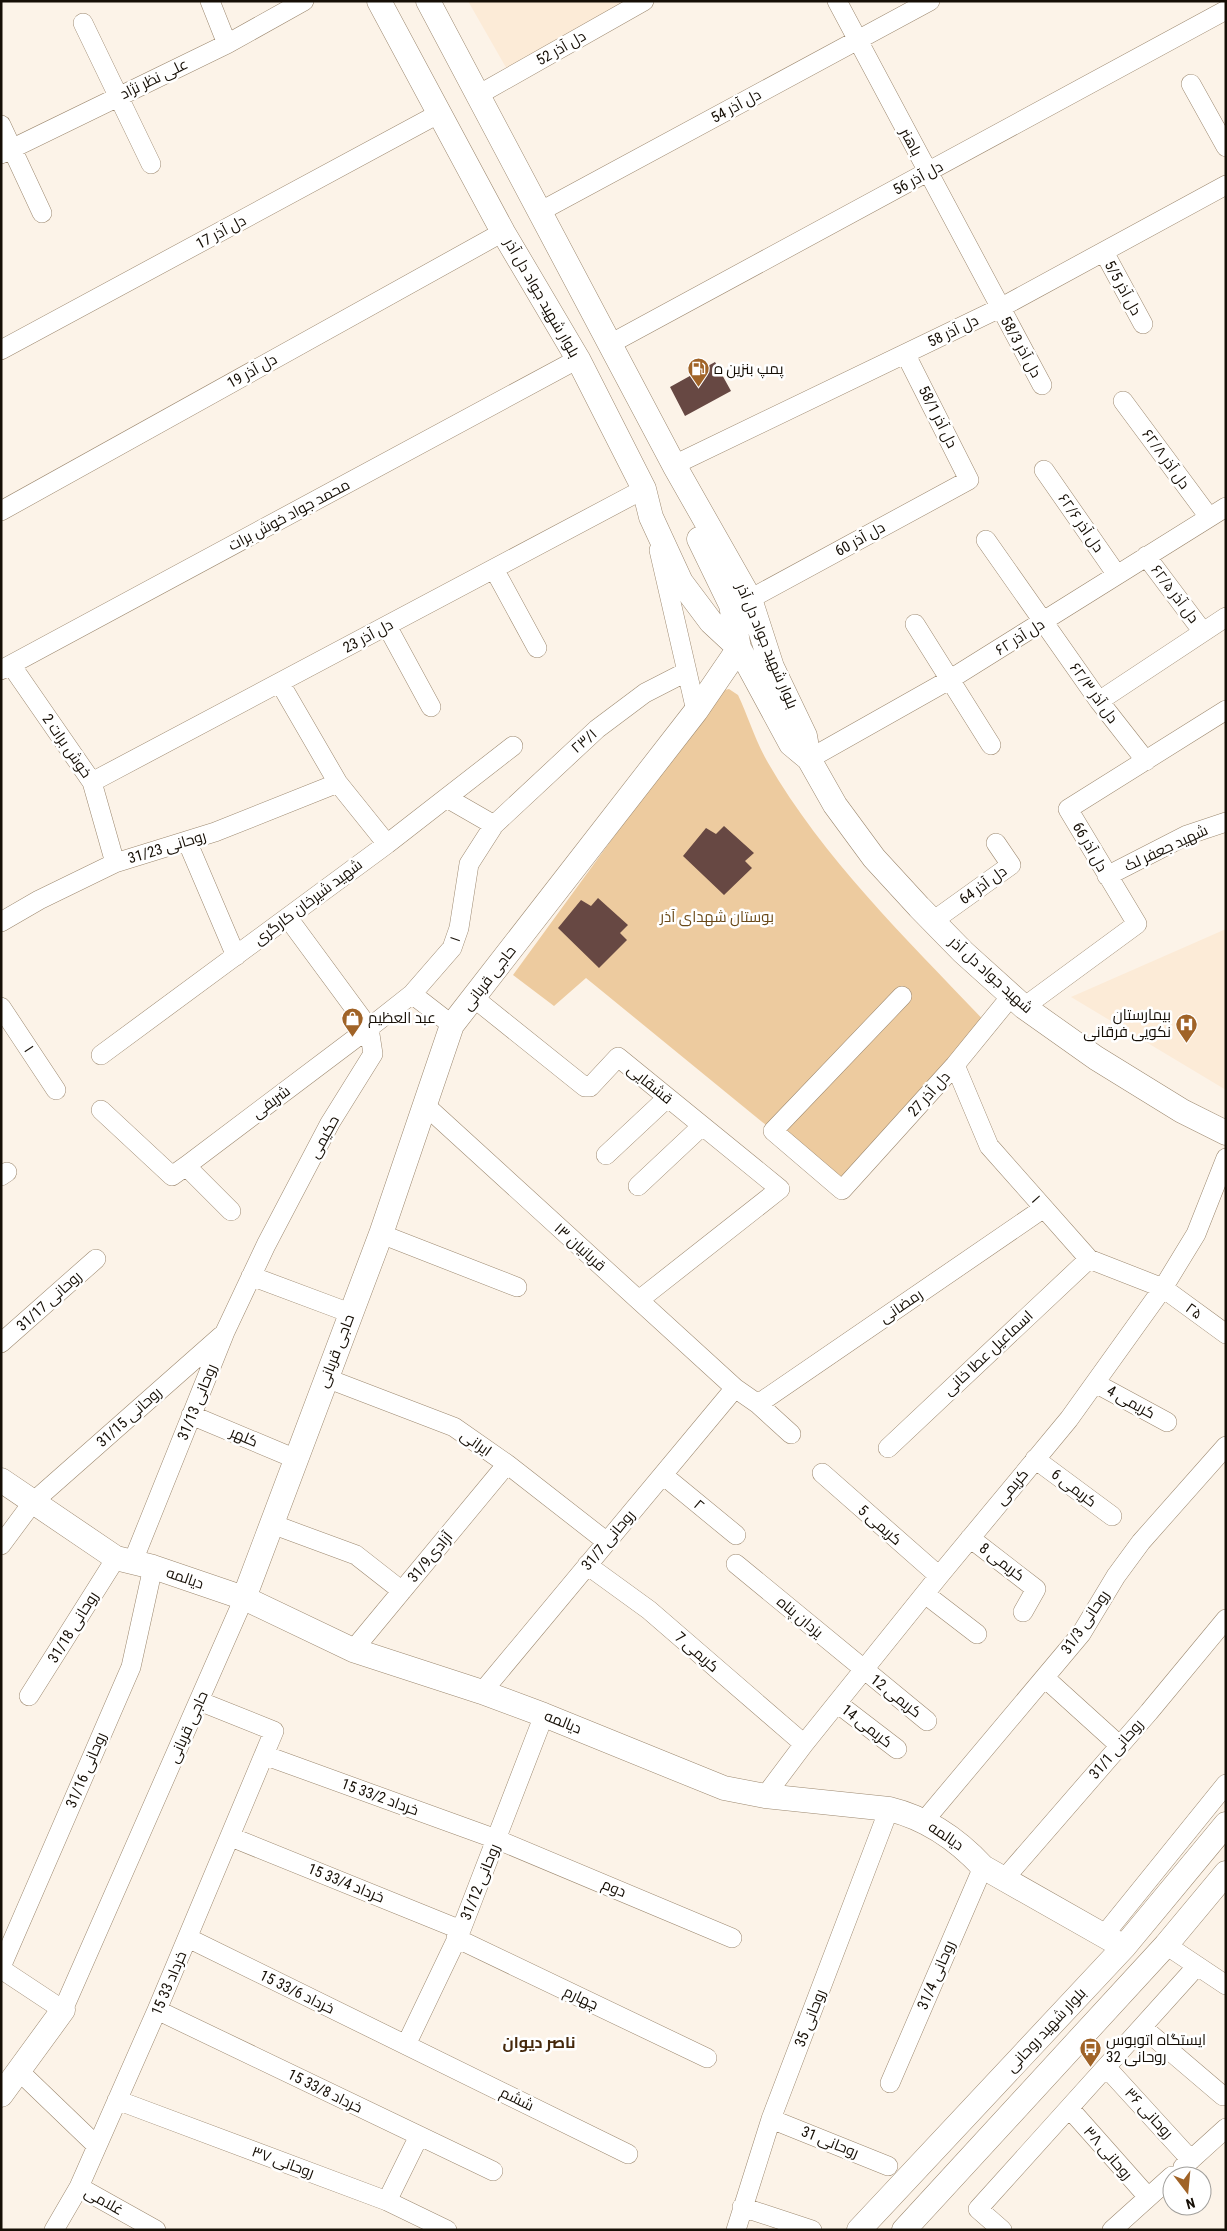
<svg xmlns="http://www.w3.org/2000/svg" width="1227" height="2231" viewBox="0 0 1227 2231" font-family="'Roboto Condensed',Cairo,sans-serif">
<rect width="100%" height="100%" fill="#fcf3e8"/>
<path fill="#fcebd7" d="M 468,1 L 630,1 L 508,71 Z
M 1226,929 L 1226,1090 L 1071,997 Z"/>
<path fill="#edcb9f" d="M 729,689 L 738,695 C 748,716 755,740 767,761 C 825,862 912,944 991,1028 L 837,1183 L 586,978 L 554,1006 L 513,975 L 720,691 Z"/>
<path fill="#674843" d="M 715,362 L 731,391 L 685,416 L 670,387 Z
M 724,826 L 754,853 L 745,861 L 752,868 L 724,895 L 683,856 L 706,828 L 716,834 Z
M 598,898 L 628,925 L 620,933 L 627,940 L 599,968 L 558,928 L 581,900 L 591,906 Z"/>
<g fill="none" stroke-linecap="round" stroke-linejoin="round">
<defs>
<path id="minor" d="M 210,1 L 227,44
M 837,1 L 1042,385
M 83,23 L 151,164
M 1191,84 L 1226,147
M 478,95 L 644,1
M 1,125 L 42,213
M 1,154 L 227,44 L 304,1
M 541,211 L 930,1
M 1104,252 L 1143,324
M 610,344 L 1226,10
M 1,350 L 440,113
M 1123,401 L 1209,517
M 674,465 L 1000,308 L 1226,185
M 1044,470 L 1117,575
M 1,511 L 503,232
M 986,540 L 1099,701 L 1146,761
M 659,550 L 696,711
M 1146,556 L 1203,632
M 494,569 L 537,648
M 750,599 L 969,480 L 906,355
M 915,624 L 991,745
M 387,626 L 431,707
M 11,665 L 92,782 L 115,863
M 1,670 L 578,359
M 280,683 L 338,783 L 387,844
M 1099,701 L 1226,617
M 809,759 L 949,680 L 1226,507
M 92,782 L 644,489
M 447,798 L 494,825
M 187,841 L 236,956
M 1107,876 L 1187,835 L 1226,822
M 933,921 L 1011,865 L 996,843
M 1,922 L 39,900 L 115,863 L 215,832 L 338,783
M 412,994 L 452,1025
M 902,996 L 773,1131 L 842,1190 L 955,1065 L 1012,995
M 474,998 L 585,1087 L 590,1087 L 618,1057 L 780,1189 L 639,1300
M 1,1007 L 56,1090
M 1024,1007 L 1137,924 L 1068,809 L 1226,710
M 101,1055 L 387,844 L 513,746
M 955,1065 L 989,1146 L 1089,1259 L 1163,1288 L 1226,1334
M 426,1106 L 735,1388 L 758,1404 L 791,1434
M 101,1110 L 172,1176 L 186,1166 L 369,1028 L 412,994 L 452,948 L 459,928 L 469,864 L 494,825 L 597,729 L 645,693 L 686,672
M 606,1155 L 667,1098
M 186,1166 L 231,1211
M 1,1176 L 7,1172
M 638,1186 L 702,1126
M 381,1234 L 517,1287
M 251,1276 L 350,1313
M 1,1343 L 96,1259
M 326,1378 L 454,1427 L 507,1464 L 607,1542
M 1095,1383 L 1167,1422
M 758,1404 L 1044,1208
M 191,1415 L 296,1459
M 888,1448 L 1089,1259
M 1035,1459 L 1112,1516
M 822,1473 L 939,1576
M 663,1475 L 736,1535
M 272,1524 L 356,1555 L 402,1591
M 970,1538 L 1036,1589 L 1023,1612
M 1,1545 L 33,1502 L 221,1336
M 133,1561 L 225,1332 L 266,1245 L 330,1123 L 373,1054 L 369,1028 L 288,918
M 736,1564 L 927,1721
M 587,1565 L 649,1610 L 804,1744
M 925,1594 L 977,1634
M 353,1650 L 507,1464
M 1045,1678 L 1119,1745
M 482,1692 L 735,1388
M 29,1696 L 116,1558
M 837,1703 L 897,1749
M 264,1755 L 496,1839 L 732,1938
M 765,1796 L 804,1744 L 939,1576 L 1069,1419 L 1163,1288 L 1196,1234 L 1226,1158
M 924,1821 L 1081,1634 L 1116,1576 L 1141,1542 L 1226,1446
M 231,1837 L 461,1930
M 1004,1879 L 1149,1712 L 1226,1619
M 1104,1935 L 1226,1784
M 188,1938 L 628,2154
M 456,1938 L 707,2058
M 1166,1945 L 1226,1985
M 1,1967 L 131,1667 L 153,1567
M 1,1969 L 63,2010 L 244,1598
M 157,2010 L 493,2171
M 1142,2027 L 1223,2096
M 406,2045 L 461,1930 L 544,1715
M 1106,2067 L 1191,2160
M 20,2072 L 97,2146
M 890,2083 L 983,1867
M 117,2100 L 387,2201 L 447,2230
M 1069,2108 L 1148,2197
M 771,2119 L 888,2166
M 1183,2167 L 1226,2128
M 79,2187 L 156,2230
M 387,2201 L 419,2136
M 742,2207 L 812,2230
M 54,2230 L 79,2187 L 157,2010 L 274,1731 L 199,1701
M 736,2230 L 771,2119 L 889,1809
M 1002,2230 L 978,2209 L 1196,1967
M 1112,2230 L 1172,2176"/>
<path id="major" d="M 379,1 L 503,232 L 578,359 L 644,489 L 651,517 L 681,582 L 711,622 L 739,648 L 791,744 L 809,759
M 428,1 L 674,465 L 750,599 L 772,667 L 805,736 L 809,759 L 835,805 L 874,858 L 919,907 L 963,952 L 1024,1007 L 1096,1058 L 1182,1111 L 1226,1133
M 1,1480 L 116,1558 L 153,1567 L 244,1598 L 353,1650 L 482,1692 L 544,1715 L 724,1788 L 765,1796 L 889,1809 C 926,1818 957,1839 983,1867 L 1124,1947
M 244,1598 L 381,1234 L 452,1025 L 696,711 L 739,648 L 731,605 L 699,539
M 1,2095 L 63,2010
M 859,2230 L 1124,1947 L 1226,1824
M 904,2230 L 1166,1945 L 1226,1873"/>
</defs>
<use href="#minor" stroke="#9c886f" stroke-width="20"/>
<use href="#major" stroke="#9c886f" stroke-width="25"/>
<use href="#minor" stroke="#fff" stroke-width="19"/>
<use href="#major" stroke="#fff" stroke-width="24"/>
</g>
<defs>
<symbol id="fuel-pin" viewBox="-11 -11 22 30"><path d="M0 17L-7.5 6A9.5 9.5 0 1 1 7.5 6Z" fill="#a06327" stroke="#fff"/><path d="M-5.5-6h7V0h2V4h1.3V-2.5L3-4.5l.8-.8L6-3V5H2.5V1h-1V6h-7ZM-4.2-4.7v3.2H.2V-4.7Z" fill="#fff"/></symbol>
<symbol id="shop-pin" viewBox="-11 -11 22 30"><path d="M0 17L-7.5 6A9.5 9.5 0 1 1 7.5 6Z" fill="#a06327" stroke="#fff"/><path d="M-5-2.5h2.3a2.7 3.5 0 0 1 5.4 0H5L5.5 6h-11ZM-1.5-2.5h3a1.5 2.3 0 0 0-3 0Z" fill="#fff"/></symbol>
<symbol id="hospital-pin" viewBox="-11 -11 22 30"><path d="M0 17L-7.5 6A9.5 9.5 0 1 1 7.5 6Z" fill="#a06327" stroke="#fff"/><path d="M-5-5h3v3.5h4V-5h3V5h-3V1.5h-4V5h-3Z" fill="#fff"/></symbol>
<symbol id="bus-pin" viewBox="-11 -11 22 30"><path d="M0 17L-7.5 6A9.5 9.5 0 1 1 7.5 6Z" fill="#a06327" stroke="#fff"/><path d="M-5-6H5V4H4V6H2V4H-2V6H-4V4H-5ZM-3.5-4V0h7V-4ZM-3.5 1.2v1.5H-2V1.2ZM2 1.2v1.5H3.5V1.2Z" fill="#fff"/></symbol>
</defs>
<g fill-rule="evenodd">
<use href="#fuel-pin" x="686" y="356" width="25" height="34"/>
<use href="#shop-pin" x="340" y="1006" width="25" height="34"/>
<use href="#hospital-pin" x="1174" y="1012" width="25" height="34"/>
<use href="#bus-pin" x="1078" y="2036" width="25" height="34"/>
</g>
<g text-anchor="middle" stroke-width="5" stroke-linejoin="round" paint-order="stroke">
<g font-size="15" fill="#150e05" stroke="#fff">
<text transform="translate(561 48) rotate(-30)" y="5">دل آذر 52</text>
<text transform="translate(154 79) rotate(-26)" y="5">علی نظر نژاد</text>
<text transform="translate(736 106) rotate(-28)" y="5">دل آذر 54</text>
<text transform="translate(911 142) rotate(62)" y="5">باهنر</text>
<text transform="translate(918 178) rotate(-28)" y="5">دل آذر 56</text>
<text transform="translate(221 232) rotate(-28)" y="5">دل آذر 17</text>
<text transform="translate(1123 288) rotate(61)" y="5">دل آذر 5/5</text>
<text transform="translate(542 298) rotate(60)" y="5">بلوار شهید جواد دل آذر</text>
<text transform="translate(953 331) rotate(-26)" y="5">دل آذر 58</text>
<text transform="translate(1021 347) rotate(61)" y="5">دل آذر 58/3</text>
<text transform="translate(252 371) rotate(-29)" y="5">دل آذر 19</text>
<text transform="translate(938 417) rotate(63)" y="5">دل آذر 58/1</text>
<text transform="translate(1166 459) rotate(54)" y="5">دل آذر ۶۲/۸</text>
<text transform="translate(289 515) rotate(-28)" y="5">محمد جواد خوش برات</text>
<text transform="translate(1081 523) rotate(55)" y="5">دل آذر ۶۲/۶</text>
<text transform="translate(860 539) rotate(-29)" y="5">دل آذر 60</text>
<text transform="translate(1175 594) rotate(53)" y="5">دل آذر ۶۲/۵</text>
<text transform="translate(368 636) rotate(-28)" y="5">دل آذر 23</text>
<text transform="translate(1020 637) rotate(-32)" y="5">دل آذر ۶۲</text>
<text transform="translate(767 646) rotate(67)" y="5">بلوار شهید جواد دل آذر</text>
<text transform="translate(1094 693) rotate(54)" y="5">دل آذر ۶۲/۳</text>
<text transform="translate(584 741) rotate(-41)" y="5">۲۳/۱</text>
<text transform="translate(67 746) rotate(55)" y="5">خوش برات 2</text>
<text transform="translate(167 847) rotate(-17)" y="5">روحانی 31/23</text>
<text transform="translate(1090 847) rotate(60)" y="5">دل آذر 66</text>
<text transform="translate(1166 848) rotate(-25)" y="5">شهید جعفر لک</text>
<text transform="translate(983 885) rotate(-36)" y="5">دل آذر 64</text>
<text transform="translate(308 902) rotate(-37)" y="5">شهید شیرخان کارگری</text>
<text transform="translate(455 939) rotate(-70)" y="5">۱</text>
<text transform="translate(991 975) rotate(42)" y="5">شهید جواد دل آذر</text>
<text transform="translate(489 978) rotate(-52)" y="5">حاجی قربانی</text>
<text transform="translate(29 1049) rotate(57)" y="5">۱</text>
<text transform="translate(650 1084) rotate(39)" y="5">قشقایی</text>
<text transform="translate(929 1094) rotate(-48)" y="5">دل آذر 27</text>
<text transform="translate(271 1102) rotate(-37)" y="5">شریفی</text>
<text transform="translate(324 1137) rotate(-61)" y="5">حکیمی</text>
<text transform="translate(1036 1199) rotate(48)" y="5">۱</text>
<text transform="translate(580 1247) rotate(42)" y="5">۱۳ قربانیان</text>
<text transform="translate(49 1301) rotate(-42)" y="5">روحانی 31/17</text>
<text transform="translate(901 1306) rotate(-34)" y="5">رمضانی</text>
<text transform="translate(1194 1311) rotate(36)" y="5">۲۵</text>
<text transform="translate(336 1351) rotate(-69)" y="5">حاجی قربانی</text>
<text transform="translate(988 1353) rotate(-43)" y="5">اسماعیل عطا خانی</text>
<text transform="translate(197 1402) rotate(-68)" y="5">روحانی 31/13</text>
<text transform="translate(1131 1402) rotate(29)" y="5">کریمی 4</text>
<text transform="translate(129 1417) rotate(-42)" y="5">روحانی 31/15</text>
<text transform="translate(244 1437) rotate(23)" y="5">کلهر</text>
<text transform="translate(476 1443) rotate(35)" y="5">ایرانی</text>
<text transform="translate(1012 1487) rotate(-50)" y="5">کریمی</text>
<text transform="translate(1074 1488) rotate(37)" y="5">کریمی 6</text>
<text transform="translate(699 1505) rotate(40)" y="5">۲</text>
<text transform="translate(880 1525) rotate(41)" y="5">کریمی 5</text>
<text transform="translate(608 1540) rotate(-50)" y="5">روحانی 31/7</text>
<text transform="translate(430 1557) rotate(-50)" y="5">آزادی31/9</text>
<text transform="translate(1002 1562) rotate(37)" y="5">کریمی 8</text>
<text transform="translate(185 1578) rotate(19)" y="5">دیالمه</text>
<text transform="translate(800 1617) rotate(40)" y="5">یزدان پناه</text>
<text transform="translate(1085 1622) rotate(-56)" y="5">روحانی 31/3</text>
<text transform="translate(73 1627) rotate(-58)" y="5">روحانی 31/18</text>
<text transform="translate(697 1652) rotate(41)" y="5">کریمی 7</text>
<text transform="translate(896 1696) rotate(38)" y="5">کریمی 12</text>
<text transform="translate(563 1722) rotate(22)" y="5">دیالمه</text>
<text transform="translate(867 1726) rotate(38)" y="5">کریمی 14</text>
<text transform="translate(188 1727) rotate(-66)" y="5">حاجی قربانی</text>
<text transform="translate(1116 1749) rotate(-49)" y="5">روحانی 31/1</text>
<text transform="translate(86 1770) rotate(-67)" y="5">روحانی 31/16</text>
<text transform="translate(380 1797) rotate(20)" y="5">15 خرداد 33/2</text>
<text transform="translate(946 1836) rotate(34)" y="5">دیالمه</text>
<text transform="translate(480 1882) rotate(-68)" y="5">روحانی 31/12</text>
<text transform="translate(346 1883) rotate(22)" y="5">15 خرداد 33/4</text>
<text transform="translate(614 1888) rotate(23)" y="5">دوم</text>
<text transform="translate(936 1975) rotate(-67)" y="5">روحانی 31/4</text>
<text transform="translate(169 1983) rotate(-67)" y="5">15 خرداد 33</text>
<text transform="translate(297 1992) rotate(26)" y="5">15 خرداد 33/6</text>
<text transform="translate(581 1998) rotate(25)" y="5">چهارم</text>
<text transform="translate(810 2018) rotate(-69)" y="5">روحانی 35</text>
<text transform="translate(1046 2030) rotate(-47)" y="5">بلوار شهید روحانی</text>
<text transform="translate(325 2091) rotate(26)" y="5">15 خرداد 33/8</text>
<text transform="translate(517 2099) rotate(26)" y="5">ششم</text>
<text transform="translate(1149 2113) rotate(47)" y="5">روحانی ۳۶</text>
<text transform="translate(830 2142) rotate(22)" y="5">روحانی 31</text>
<text transform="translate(1108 2153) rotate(49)" y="5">روحانی ۳۸</text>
<text transform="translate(283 2162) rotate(20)" y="5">روحانی ۳۷</text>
<text transform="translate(104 2201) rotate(29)" y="5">غلامی</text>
</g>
<g font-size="15" fill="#150e05" stroke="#fff" text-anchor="start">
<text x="714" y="374">پمپ بنزین ه</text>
<text x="1171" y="1020" text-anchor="end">بیمارستان<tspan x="1171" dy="17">نکویی فرقانی</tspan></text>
<text x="368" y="1023">عبد العظيم</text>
<text x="1106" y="2045">ایستگاه اتوبوس<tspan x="1106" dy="17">روحانی 32</tspan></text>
</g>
<g font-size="15" fill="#6a4917" stroke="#fff">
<text x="717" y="922">بوستان شهدای آذر</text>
</g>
<g font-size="16" font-weight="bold" fill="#45280b" stroke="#fff">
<text x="539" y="2048">ناصر دیوان</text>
</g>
</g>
<rect width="1227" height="2231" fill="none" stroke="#150e05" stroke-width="5"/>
<g transform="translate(1187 2191) rotate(164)"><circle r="24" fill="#ffffff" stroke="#a19f9b"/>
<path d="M0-4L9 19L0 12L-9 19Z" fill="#a06327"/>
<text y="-8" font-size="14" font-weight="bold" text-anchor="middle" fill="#150e05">N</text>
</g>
</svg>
